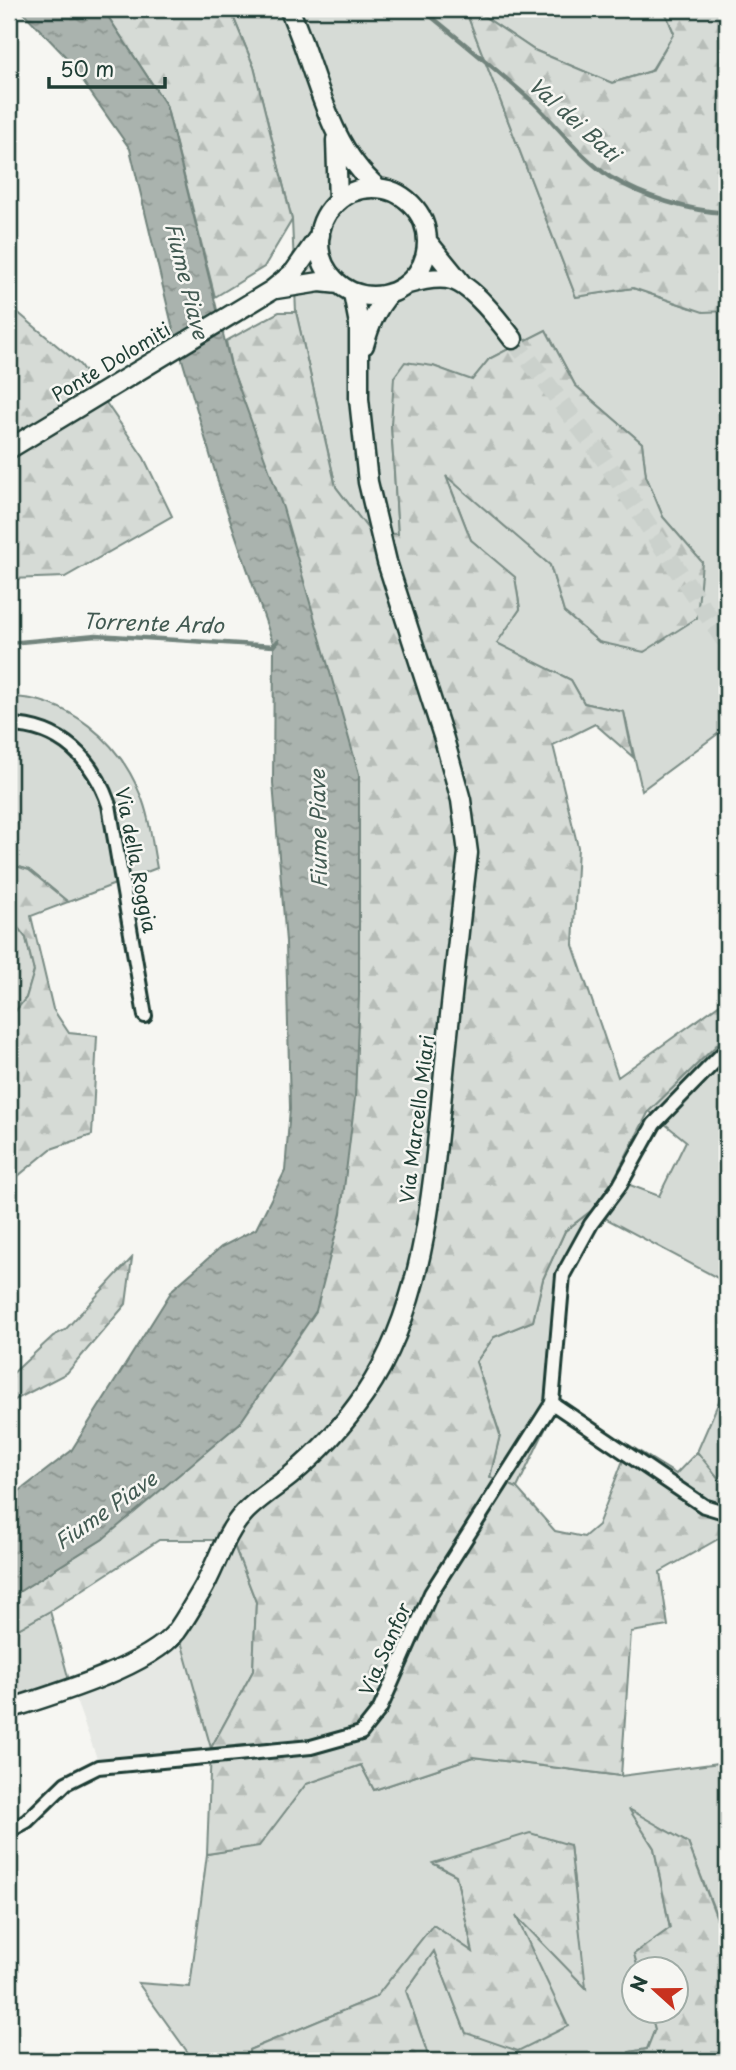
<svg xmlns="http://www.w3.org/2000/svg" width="736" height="2070" viewBox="0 0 736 2070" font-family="'Playpen Sans',sans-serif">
<defs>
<pattern id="forest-firs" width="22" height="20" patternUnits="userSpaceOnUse" patternTransform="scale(1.75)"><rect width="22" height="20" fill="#d6dbd6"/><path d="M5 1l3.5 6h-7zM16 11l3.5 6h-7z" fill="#b7bdb8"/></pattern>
<pattern id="water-ripples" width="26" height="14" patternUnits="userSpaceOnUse" patternTransform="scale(1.75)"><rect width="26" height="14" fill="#aab3ae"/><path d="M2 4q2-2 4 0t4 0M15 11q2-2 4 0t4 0" fill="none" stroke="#8a938e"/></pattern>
</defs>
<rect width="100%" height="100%" fill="#f6f6f2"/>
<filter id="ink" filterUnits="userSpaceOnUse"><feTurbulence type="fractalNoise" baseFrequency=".0143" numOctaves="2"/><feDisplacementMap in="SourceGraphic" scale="14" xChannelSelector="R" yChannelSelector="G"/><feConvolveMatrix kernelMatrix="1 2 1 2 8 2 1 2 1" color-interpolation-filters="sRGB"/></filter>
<g filter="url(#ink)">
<path fill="#e6e8e4" d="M 179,1634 L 211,1748 L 99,1764 L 70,1684 Z"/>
<path fill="#d6dbd6" stroke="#7a8c85" stroke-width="2" d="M 230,9 L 465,9 L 576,297 L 633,288 L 691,308 L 727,310 L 727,727 L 642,790 L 624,712 L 584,703 L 571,680 L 496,643 L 520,609 L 515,578 L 471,540 L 446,475 L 550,565 L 564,612 L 599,642 L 702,562 L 663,517 L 646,476 L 642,443 L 575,385 L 546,330 L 489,359 L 472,381 L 433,366 L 391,424 L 398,535 L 371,533 L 336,487 L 296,312 L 292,220 L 254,67 Z
M 473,9 L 664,9 L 674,33 L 651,71 L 612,83 L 534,50 Z
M 9,697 C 68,697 119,741 140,794 C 150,817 152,844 157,868 L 68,902 L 29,870 L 9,864 Z
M 9,916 L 26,938 L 34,972 L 26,998 L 9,1019 Z
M 727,1035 L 727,1283 L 592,1211 L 559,1269 L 554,1411 L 517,1488 L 490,1477 L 500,1434 L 476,1362 L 494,1337 L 533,1321 L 543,1279 L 565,1231 L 592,1210 L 614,1179 L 659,1196 L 686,1141 L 649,1111 Z
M 727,1383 L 727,1484 L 719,1479 L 697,1452 Z
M 232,1540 L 256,1602 L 253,1671 L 211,1748 L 179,1634 Z
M 50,1611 L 70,1684 L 9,1703 L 9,1634 Z
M 473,1757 L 621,1776 L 727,1762 L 727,1933 L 723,1932 L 688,1843 L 630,1810 L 654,1848 L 670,1929 L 634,1954 L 638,1968 L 634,1968 L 634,2010 L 650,2011 L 655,2029 L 647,2049 L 630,2052 L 633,2061 L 430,2061 L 406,1991 L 434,1951 L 466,2033 L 515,1913 L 585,1987 L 570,1845 L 434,1864 L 456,1875 L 473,1952 L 433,1925 L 376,1997 L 249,2050 L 250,2061 L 194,2061 L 138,1983 L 190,1987 L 207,1854 L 259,1845 L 306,1784 L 361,1765 L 374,1790 Z"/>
<path fill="url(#forest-firs)" stroke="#7a8c85" stroke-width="2" d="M 103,9 L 230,9 L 254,67 L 292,220 L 264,267 L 215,297 L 166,105 Z
M 465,9 L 473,9 L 534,50 L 612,83 L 652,71 L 674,33 L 664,9 L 727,9 L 727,311 L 703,312 L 633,288 L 576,297 Z
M 9,305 L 80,365 L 144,458 L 172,516 L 65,577 L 9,579 Z
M 279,312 L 296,312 L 336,487 L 371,533 L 398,534 L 391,425 L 394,377 L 405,362 L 433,366 L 472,380 L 489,359 L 546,330 L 575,385 L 642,443 L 646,476 L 663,517 L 702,562 L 697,618 L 644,652 L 599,642 L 564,612 L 550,565 L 446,476 L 471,540 L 515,577 L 520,609 L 497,643 L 571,680 L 584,703 L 624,712 L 633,757 L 595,724 L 553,745 L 578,847 L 573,945 L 618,1077 L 727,999 L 727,1035 L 649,1111 L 614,1179 L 592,1210 L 565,1231 L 543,1279 L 533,1321 L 494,1337 L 476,1362 L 500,1435 L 490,1477 L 517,1488 L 555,1531 L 584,1537 L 598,1525 L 629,1445 L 676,1474 L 697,1452 L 719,1479 L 727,1484 L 727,1534 L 660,1572 L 668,1626 L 631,1632 L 621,1776 L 473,1757 L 374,1790 L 361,1765 L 306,1784 L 259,1846 L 207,1854 L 211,1748 L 253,1671 L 256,1602 L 232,1540 L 159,1540 L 50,1611 L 9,1634 L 9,1598 L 103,1539 L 341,1213 L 255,434 L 231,366 L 226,341 Z
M 9,864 L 29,870 L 68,902 L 31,916 L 53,1009 L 69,1033 L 97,1036 L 92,1135 L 51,1149 L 12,1181 L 9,1172 L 9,1019 L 26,998 L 34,971 L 26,938 L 9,916 Z
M 132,1258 L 126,1304 L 67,1373 L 9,1403 L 9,1377 L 53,1336 L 65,1330 Z
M 629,1809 L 688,1843 L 722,1932 L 727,1933 L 727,2061 L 633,2061 L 629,2052 L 647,2049 L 655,2029 L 650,2011 L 676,2010 L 676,1968 L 638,1968 L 634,1954 L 670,1928 L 654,1848 Z
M 530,1833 L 570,1845 L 586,1988 L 516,1916 L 568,2026 L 518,2051 L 466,2033 L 434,1951 L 406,1991 L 430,2061 L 250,2061 L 249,2050 L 376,1997 L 433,1925 L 473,1952 L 456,1875 L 433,1863 Z"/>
<path fill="url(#water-ripples)" stroke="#72847d" stroke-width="2" d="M 20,9 L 103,9 L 166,105 L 231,366 L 283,508 L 359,774 L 359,996 L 355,1098 L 341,1213 L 316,1311 L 240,1423 L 103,1539 L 9,1598 L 9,1499 L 71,1451 L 173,1289 L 221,1247 L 256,1229 L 285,1171 L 290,1108 L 286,942 L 273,783 L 274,646 L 223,499 L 172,325 L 130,149 L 65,56 Z"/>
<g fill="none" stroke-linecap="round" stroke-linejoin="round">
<path stroke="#72847d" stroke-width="4.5" d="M 422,9 C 459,39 497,70 533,102 C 557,125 582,159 610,177 C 644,197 688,211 727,213
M 9,643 L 96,635 L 274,646 L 278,641"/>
<path stroke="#cbd1cc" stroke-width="18" stroke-dasharray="18 9" stroke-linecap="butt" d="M 513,339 L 604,459 L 727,644"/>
<defs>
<path id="street" d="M 9,725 C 61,726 93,759 109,805 L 145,1016
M 552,1403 L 704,1506 L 727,1513
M 9,1831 L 27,1821 L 66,1783 L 98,1767 L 311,1747 L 361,1733 L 380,1709 L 431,1593 L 552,1403 L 563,1275 L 591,1224 L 620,1185 L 654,1124 L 727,1049"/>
<path id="secondary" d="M 289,9 C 317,69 325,143 378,188
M 336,140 L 338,201
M319 242a54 54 0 1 1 108 0a54 54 0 1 1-108 0Z
M 427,241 L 462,284
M 408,284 C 422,280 438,276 452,280 C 473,286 500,322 513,339
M 276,289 L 320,282 L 339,284
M 364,345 C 370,324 376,309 390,293
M 9,449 L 272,290 L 294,272 L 320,235
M 9,1709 C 53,1695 147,1667 176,1632 C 185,1620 193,1605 201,1592 C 216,1567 224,1534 244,1513 C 257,1499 275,1488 290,1476 C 318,1453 344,1425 365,1394 C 430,1298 434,1166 446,1053 C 453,986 460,919 468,853 L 461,800 L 444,739 L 387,562 L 368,482 L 359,399 L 359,324 L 353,293"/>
</defs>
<use href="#street" stroke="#1f3d34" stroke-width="18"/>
<use href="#secondary" stroke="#1f3d34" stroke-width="23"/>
<use href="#street" stroke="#f6f6f2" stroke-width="12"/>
<use href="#secondary" stroke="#f6f6f2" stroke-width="18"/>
</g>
</g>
<g text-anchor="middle" stroke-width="5" stroke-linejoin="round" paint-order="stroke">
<g font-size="19" fill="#1f3d34" stroke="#f6f6f2">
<text transform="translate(111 362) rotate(-31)" y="7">Ponte Dolomiti</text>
<text transform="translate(136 860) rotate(79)" y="7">Via della Roggia</text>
<text transform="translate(417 1119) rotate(-83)" y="7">Via Marcello Miari</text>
<text transform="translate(385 1649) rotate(-66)" y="7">Via Sanfor</text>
</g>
<g font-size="21" font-style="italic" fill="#425a52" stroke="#f6f6f2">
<text transform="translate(574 120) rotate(42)" y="7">Val dei Bati</text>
<text transform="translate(186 281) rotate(76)" y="7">Fiume Piave</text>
<text transform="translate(153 624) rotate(2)" y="7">Torrente Ardo</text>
<text transform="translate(319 829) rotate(-91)" y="7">Fiume Piave</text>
<text transform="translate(106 1511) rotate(-35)" y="7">Fiume Piave</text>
</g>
</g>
<rect width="736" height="2070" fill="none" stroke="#f6f6f2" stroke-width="35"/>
<rect x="18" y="18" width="701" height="2035" fill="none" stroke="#1f3d34" stroke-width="2.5" filter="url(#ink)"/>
<g transform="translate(655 1990) rotate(291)"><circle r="33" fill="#f6f6f2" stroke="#a0aca6" stroke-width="2"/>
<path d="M0-5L12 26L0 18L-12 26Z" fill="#c8321e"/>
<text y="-10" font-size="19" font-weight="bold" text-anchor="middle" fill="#1f3d34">N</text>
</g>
<path d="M49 77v10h116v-10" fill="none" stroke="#1f3d34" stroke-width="3.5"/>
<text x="60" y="77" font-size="21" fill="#1f3d34" stroke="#f6f6f2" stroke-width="5" paint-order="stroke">50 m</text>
</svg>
